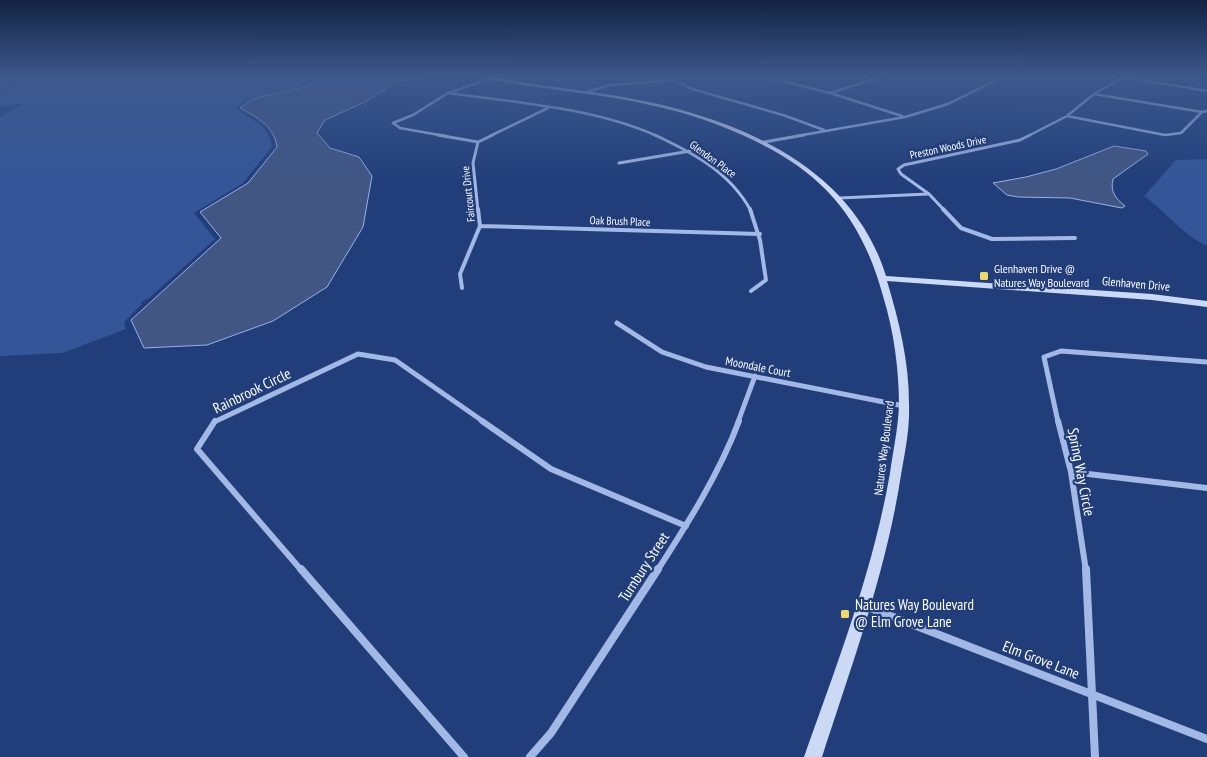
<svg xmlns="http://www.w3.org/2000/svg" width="1207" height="757" viewBox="0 0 1207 757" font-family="'PT Sans Narrow',sans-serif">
<rect width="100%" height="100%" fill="#213e7a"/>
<path fill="#345698" d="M 0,76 L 45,76 L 0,90 Z
M 54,76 L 346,76 L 250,99 L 236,108 C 252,122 269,123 272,147 L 243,183 L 194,213 L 215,239 L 149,298 L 141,302 L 142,304 L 124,322 L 126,329 L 62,353 L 0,356 L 0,117 L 23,104 L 0,107 L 0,91 L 26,82 Z
M 1207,159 L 1207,246 C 1183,235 1166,212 1144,196 L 1176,160 Z"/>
<path fill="#415683" stroke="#97b2e7" d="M 350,76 L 419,77 L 399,81 L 365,102 L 325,120 L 317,133 L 330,148 L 359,157 L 372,176 L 363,227 L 327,287 L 273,321 L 207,345 L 144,348 L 131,320 L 221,238 L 200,212 L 248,183 L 277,147 C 274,126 258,118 240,108 L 253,99 Z
M 1114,146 L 1146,151 L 1148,154 L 1113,179 C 1110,191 1115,198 1125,206 L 1122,208 L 1070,198 L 1018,197 L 1007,195 L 993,183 L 1026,177 L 1056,169 Z"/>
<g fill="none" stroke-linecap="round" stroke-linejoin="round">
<path stroke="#a3b9e5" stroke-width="2.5" d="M 673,76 L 675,80 L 692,89 L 783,115 L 824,130
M 762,76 L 830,93 L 902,116
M 586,92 L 610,85 L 675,80
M 448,93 C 515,102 595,108 657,136
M 830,93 L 883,76
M 1094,94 L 1202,112
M 1067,116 L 1165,135 L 1181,133 L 1202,112 L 1207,111
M 445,136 L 400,128 L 393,123 L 413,115 L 448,93 L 492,78
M 490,136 L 548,108
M 797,136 L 905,117 L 948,104 L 1005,76
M 1028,136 L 1067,116 L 1094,94 L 1120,79 L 1136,79 L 1207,91"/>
<path stroke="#a3b9e5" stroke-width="3" d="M 438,135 L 478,142
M 655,135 C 693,153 730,172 751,211
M 764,142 L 804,135
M 619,163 L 690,151
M 840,198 L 928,194
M 478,211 L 473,163 L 478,142 L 493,135
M 945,211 L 929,194 L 901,174 L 898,169 L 904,165 L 1020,140 L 1030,135"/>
<path stroke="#a3b9e5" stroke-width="4" d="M 750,209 L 760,240 L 766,280 L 751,291
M 943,209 L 961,228 L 992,239 L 1075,238
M 480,226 L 760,234
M 462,288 L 460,274 L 480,226 L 478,209"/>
<path stroke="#a3b9e5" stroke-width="5" d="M 617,323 L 662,352 L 706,367 L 904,406
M 214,422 L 358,354 L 395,360 L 484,422
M 738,422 L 755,376
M 1058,422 L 1044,357 L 1061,351 L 1207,362"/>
<path stroke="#a3b9e5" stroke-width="6" d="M 215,421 L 197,449 L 302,571
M 482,421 L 551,469 L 686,526
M 1058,421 L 1071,472 L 1086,571
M 1071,472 L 1207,488
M 657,571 C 688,523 719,474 739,421"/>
<path stroke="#a3b9e5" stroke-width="8" d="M 301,569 L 464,757
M 1086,569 L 1095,757
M 865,606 L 1207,739
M 530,757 L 551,733 L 658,569"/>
<path fill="#ccd9f5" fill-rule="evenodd" d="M 482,76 L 492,76 C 535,86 580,89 624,97 C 730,116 851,162 886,276 L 1152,294 L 1207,301 L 1207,307 L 1152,300 L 887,281 C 899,321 909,361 909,404 C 910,428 905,452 901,475 C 886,572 852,664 822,757 L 804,757 C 837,664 873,571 890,473 C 893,451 898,429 899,406 C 899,369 894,332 883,296 C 859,209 816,166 733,131 C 682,109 628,99 573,92 C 543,87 511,86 482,76 Z"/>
</g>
<linearGradient id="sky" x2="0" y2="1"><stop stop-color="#122243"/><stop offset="0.42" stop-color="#3d588d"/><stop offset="1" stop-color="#3d588d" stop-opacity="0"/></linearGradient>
<rect width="1207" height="182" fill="url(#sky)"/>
<g fill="#f2d964" stroke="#213e7a" stroke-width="2">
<rect x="979" y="271" width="10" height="10" rx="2.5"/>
<rect x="840" y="609" width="10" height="10" rx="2.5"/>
</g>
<g text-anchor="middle" stroke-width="4.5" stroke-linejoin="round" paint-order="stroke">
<g font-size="11" fill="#fff" stroke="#213e7a">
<text transform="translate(948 147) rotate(-12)" y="4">Preston Woods Drive</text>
<text transform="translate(713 159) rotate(36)" y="4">Glendon Place</text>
<text transform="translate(468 194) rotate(-96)" y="4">Faircourt Drive</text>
<text transform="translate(620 221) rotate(2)" y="4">Oak Brush Place</text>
</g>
<g font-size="12" fill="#fff" stroke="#213e7a" text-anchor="start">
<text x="994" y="273">Glenhaven Drive @<tspan x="994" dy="14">Natures Way Boulevard</tspan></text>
</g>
<g font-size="12" fill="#fff" stroke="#213e7a">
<text transform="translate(1136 284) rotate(5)" y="4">Glenhaven Drive</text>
<text transform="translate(758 367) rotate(11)" y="4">Moondale Court</text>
<text transform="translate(884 448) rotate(-83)" y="4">Natures Way Boulevard</text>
</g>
<g font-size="15" fill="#fff" stroke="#213e7a">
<text transform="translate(252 391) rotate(-26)" y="5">Rainbrook Circle</text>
<text transform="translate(1081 472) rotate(79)" y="5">Spring Way Circle</text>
<text transform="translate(644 567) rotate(-57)" y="5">Turnbury Street</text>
<text transform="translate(1041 660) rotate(21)" y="5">Elm Grove Lane</text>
</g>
<g font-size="15" fill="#fff" stroke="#213e7a" text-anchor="start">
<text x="855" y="610">Natures Way Boulevard<tspan x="855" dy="17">@ Elm Grove Lane</tspan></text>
</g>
</g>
</svg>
